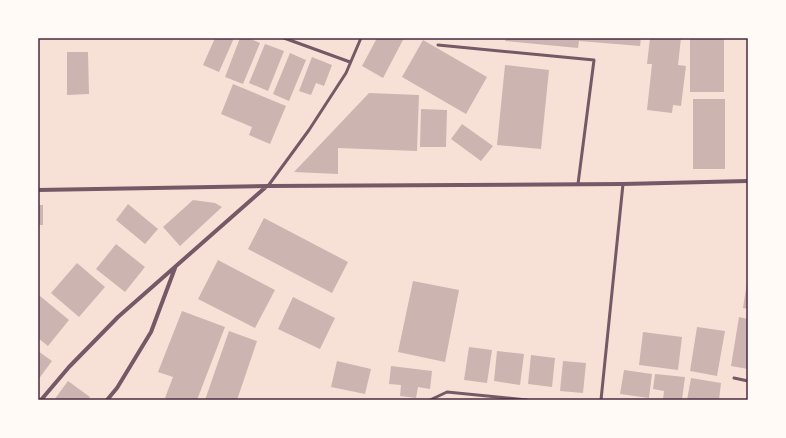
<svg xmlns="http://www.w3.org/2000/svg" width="786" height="438" viewBox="0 0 786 438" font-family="'Fira Sans',sans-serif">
<rect width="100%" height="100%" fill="#f7e1d7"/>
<path fill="#ccb4b1" d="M 215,38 L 234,38 L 219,72 L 203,65 Z
M 240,38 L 249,38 L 260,43 L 243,84 L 225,77 Z
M 377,38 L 404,38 L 383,78 L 362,66 Z
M 506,38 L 641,38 L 640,46 L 579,41 L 578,48 L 505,41 Z
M 650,38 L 681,38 L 678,65 L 686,66 L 681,106 L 673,105 L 672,113 L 647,110 L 652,64 L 647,64 Z
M 690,38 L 724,38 L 724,92 L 690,92 Z
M 423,40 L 487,77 L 466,114 L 402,77 Z
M 265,44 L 284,51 L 268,91 L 249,83 Z
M 67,52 L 88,52 L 89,94 L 67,95 Z
M 290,53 L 306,60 L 289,101 L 273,94 Z
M 312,57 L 332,65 L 324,86 L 316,83 L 311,95 L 299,91 Z
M 505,65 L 549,70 L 541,149 L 497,145 Z
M 233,84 L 286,106 L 270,144 L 249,135 L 252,127 L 221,114 Z
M 369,93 L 419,95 L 417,151 L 338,148 L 338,174 L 294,172 Z
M 693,99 L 725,99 L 725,169 L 693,169 Z
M 421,109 L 447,110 L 446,147 L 420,147 Z
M 462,124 L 493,146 L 481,161 L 451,139 Z
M 193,200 L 215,203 L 222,207 L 180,246 L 163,227 Z
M 128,204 L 158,229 L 145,244 L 116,220 Z
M 38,205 L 43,205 L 43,225 L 38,225 Z
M 264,218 L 348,262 L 332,293 L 248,249 Z
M 116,244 L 145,267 L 125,292 L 96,269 Z
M 218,260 L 275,290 L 255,328 L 198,299 Z
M 77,263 L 105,287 L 79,317 L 51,293 Z
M 413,281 L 459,290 L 445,362 L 398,352 Z
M 747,282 L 748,282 L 748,309 L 743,308 Z
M 40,296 L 69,320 L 48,346 L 38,338 L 38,299 Z
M 293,297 L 335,318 L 320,349 L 278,329 Z
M 182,311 L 225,327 L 197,400 L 170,400 L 165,398 L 173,377 L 158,372 Z
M 739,317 L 748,319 L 748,369 L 731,366 Z
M 697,327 L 725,331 L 717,376 L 690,371 Z
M 229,331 L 257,341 L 237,400 L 205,400 Z
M 643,332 L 682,337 L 678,370 L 639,365 Z
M 469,347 L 492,350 L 487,383 L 464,380 Z
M 38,351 L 52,361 L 38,380 Z
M 497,351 L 524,354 L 520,385 L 494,381 Z
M 531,355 L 555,358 L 552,387 L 528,384 Z
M 337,361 L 371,369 L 365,394 L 331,387 Z
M 563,361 L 586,363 L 583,393 L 560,391 Z
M 391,366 L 432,371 L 430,389 L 418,387 L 416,398 L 400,396 L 401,385 L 389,384 Z
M 624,370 L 652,374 L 649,398 L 620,394 Z
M 655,374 L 685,377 L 682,400 L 663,400 L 664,391 L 653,389 Z
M 691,378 L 721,383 L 719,400 L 687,400 Z
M 68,381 L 90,397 L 88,400 L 54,400 Z"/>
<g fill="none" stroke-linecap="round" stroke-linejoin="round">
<path stroke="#755966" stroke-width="3" d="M 284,38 L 350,62
M 438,45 L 594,60 L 578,184
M 268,186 L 309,130 L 346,73 L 361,38
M 734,378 L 748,381
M 430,400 L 447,392 L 527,400
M 601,400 L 623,184"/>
<path stroke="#755966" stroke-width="4" d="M 38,190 L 268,186 L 623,184 L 748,181
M 41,400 L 69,367 L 118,317 L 267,186
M 107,400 L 117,388 L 151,332 L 175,268"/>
</g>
<rect width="786" height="438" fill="none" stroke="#fffaf5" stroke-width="78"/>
<rect x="39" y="39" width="708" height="360" fill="none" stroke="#4a2c40" stroke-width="1.5"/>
</svg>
